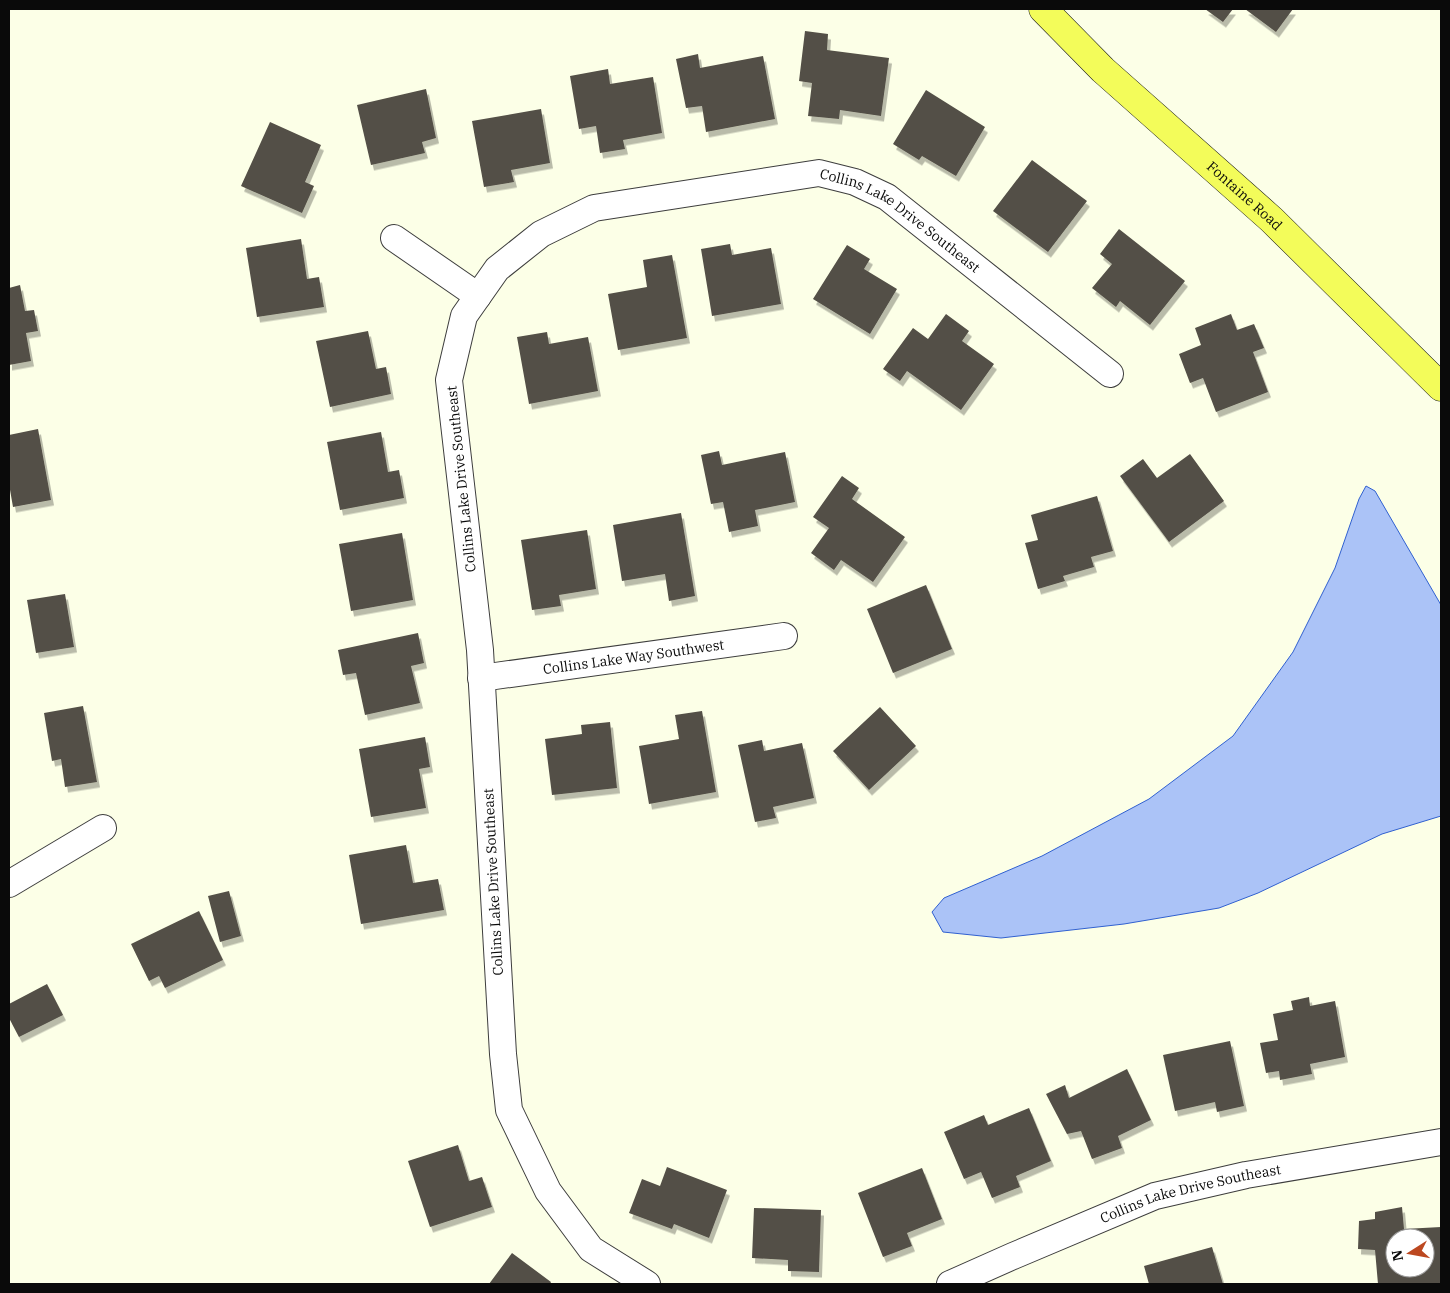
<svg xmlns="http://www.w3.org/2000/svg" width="1450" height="1293" viewBox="0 0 1450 1293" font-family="'IBM Plex Serif',serif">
<defs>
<filter id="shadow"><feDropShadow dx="3" dy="5.5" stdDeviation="0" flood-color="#0004"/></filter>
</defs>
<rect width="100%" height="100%" fill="#fcffe7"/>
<path fill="#abc3f7" stroke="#3060d0" d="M 1366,486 L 1375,491 L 1441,605 L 1441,816 L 1382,834 L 1258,893 L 1219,908 L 1124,924 L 1001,938 L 943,932 L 932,912 L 944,898 L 1042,856 L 1149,799 L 1233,736 L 1293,652 L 1335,568 L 1359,499 Z"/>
<path fill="#534f46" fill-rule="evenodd" filter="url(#shadow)" d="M 1205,9 L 1233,9 L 1223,22 Z
M 1245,9 L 1293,9 L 1276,32 Z
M 805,31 L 828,34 L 827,50 L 889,58 L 881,116 L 840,110 L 839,119 L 808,116 L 812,83 L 799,81 Z
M 698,54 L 700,68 L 763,56 L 775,119 L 706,132 L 702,106 L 686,108 L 676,59 Z
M 608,69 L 610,84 L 653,77 L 662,133 L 623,140 L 625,149 L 600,153 L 596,126 L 579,129 L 570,76 Z
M 426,89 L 436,138 L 422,142 L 425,153 L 371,165 L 357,105 Z
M 926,90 L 985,127 L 956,176 L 922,156 L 919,160 L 893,144 Z
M 541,109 L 550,163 L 511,170 L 514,182 L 484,187 L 472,121 Z
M 270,122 L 321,145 L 305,182 L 314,186 L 302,213 L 241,186 Z
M 1032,160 L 1087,201 L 1048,252 L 993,211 Z
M 1119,229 L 1185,281 L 1150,325 L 1120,301 L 1116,307 L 1092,288 L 1112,264 L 1100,254 Z
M 301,239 L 307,279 L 319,277 L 324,307 L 257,317 L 246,248 Z
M 730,244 L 732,255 L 771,248 L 781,304 L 712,316 L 701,249 Z
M 847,245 L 870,259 L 864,269 L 897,289 L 870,334 L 813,299 Z
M 672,255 L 687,338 L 618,350 L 608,294 L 647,287 L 643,260 Z
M 20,285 L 25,311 L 34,310 L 38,331 L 26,333 L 31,361 L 9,365 L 9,288 Z
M 946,314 L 969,331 L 962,341 L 994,364 L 961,410 L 907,371 L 900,381 L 883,369 L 913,328 L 928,339 Z
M 1231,314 L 1237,330 L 1254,324 L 1264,348 L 1253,352 L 1268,392 L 1216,412 L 1203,378 L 1190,383 L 1179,354 L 1201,345 L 1195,328 Z
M 368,331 L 376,369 L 386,367 L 391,394 L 330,407 L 316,341 Z
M 547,332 L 549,344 L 588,337 L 598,391 L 529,404 L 517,337 Z
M 38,429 L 51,500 L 13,507 L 9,484 L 9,435 Z
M 381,432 L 388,472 L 399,470 L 404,498 L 340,510 L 327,442 Z
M 719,451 L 722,465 L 785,452 L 795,502 L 755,510 L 758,526 L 729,532 L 723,502 L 711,504 L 701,455 Z
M 1190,454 L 1224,501 L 1169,542 L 1120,476 L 1143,459 L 1157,478 Z
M 842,476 L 859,488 L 852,499 L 905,537 L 873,582 L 841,560 L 834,570 L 811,553 L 829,528 L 813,517 Z
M 1097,496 L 1113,551 L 1091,557 L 1094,567 L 1063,576 L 1065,581 L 1038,589 L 1025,543 L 1038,540 L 1031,515 Z
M 681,513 L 695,596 L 669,601 L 665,574 L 622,581 L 613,525 Z
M 587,530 L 596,589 L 559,595 L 561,606 L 532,610 L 521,540 Z
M 402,533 L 413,600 L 351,611 L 339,544 Z
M 926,585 L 952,649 L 893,673 L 867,609 Z
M 65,594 L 74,647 L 36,653 L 27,600 Z
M 418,633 L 424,663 L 411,666 L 420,703 L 365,715 L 356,673 L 343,675 L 338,650 Z
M 83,706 L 97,782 L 65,787 L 61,759 L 52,761 L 44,713 Z
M 880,707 L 916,746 L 869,790 L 833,751 Z
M 702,711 L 716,792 L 649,804 L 639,746 L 679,739 L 675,715 Z
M 610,722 L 617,788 L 552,795 L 545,739 L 582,734 L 581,725 Z
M 425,737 L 430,767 L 419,769 L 426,808 L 371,817 L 359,749 Z
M 762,740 L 764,751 L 802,743 L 814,798 L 773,807 L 776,818 L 755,822 L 738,745 Z
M 406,845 L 413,883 L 438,879 L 444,910 L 361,924 L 349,855 Z
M 229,891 L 241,936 L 220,942 L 208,896 Z
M 199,911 L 223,960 L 165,988 L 159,976 L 149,981 L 131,944 Z
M 47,984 L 63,1015 L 19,1037 L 9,1018 L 9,1004 Z
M 1309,997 L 1310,1006 L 1335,1001 L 1345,1057 L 1310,1064 L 1312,1074 L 1280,1080 L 1279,1071 L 1266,1073 L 1260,1043 L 1278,1040 L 1273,1014 L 1293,1010 L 1291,1001 Z
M 1230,1041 L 1244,1106 L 1217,1112 L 1215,1102 L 1175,1111 L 1163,1055 Z
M 1127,1069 L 1151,1120 L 1118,1136 L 1122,1148 L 1092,1159 L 1081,1131 L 1067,1134 L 1046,1094 L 1065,1085 L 1069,1098 Z
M 1029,1108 L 1051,1161 L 1016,1176 L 1020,1187 L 992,1198 L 981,1172 L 964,1179 L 944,1132 L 984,1115 L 988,1125 Z
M 458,1145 L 469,1181 L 482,1177 L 492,1207 L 430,1227 L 408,1161 Z
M 667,1167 L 727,1190 L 709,1238 L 674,1224 L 672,1229 L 629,1213 L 642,1179 L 660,1186 Z
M 922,1168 L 942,1219 L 907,1233 L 912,1246 L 883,1257 L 858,1193 Z
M 1402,1207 L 1404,1229 L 1441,1227 L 1441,1284 L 1378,1284 L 1375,1250 L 1358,1249 L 1359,1221 L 1375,1219 L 1375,1212 ZM 1395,1238 L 1425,1238 L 1425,1268 L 1395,1268 Z
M 754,1208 L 821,1210 L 819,1272 L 788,1271 L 788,1260 L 752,1258 Z
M 1212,1247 L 1223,1284 L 1149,1284 L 1144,1266 Z
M 512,1253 L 551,1282 L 550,1284 L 489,1284 Z"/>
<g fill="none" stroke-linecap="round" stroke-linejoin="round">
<defs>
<g id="minor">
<path d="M 394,238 L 478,296"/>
<path id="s1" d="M 481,678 L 784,636"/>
<path d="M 9,884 L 103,828"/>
<path id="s2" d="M 647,1284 L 591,1249 L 548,1191 L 509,1110 L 503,1054 L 480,650 L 449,380 L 464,316 L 497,269 L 541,234 L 594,208 L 819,173 L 855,182 L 887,197 L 1110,374"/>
<path id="s3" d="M 950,1284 L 1013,1256 L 1155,1196 L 1246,1175 L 1441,1142"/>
</g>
<g id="major">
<path id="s4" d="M 1043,9 L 1103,70 L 1272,220 L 1441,387"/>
</g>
</defs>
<use href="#minor" stroke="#3d3d3d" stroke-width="28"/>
<use href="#major" stroke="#1b1b1b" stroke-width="29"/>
<use href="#minor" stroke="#fff" stroke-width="26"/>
<use href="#major" stroke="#f3fc5a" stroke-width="28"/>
</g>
<g text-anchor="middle" stroke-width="5" stroke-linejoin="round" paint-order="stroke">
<g font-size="14" fill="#0a0a0a" stroke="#fff">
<text dy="5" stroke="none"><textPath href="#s4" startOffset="275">Fontaine Road</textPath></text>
<text dy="5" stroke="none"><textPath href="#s2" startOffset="1522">Collins Lake Drive Southeast</textPath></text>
<text transform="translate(461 479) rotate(-96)" y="5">Collins Lake Drive Southeast</text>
<text dy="5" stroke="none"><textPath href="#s1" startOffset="154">Collins Lake Way Southwest</textPath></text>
<text transform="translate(493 882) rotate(-93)" y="5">Collins Lake Drive Southeast</text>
<text dy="5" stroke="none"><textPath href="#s3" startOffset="258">Collins Lake Drive Southeast</textPath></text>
</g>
</g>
<rect width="1450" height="1293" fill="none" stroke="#0a0a0a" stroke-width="20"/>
<g transform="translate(1410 1253) rotate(259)"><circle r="24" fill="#ffffff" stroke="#9d9d9d"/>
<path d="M0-4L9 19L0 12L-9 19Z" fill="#bc4820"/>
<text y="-8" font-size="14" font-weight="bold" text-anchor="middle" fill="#0a0a0a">N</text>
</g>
</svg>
